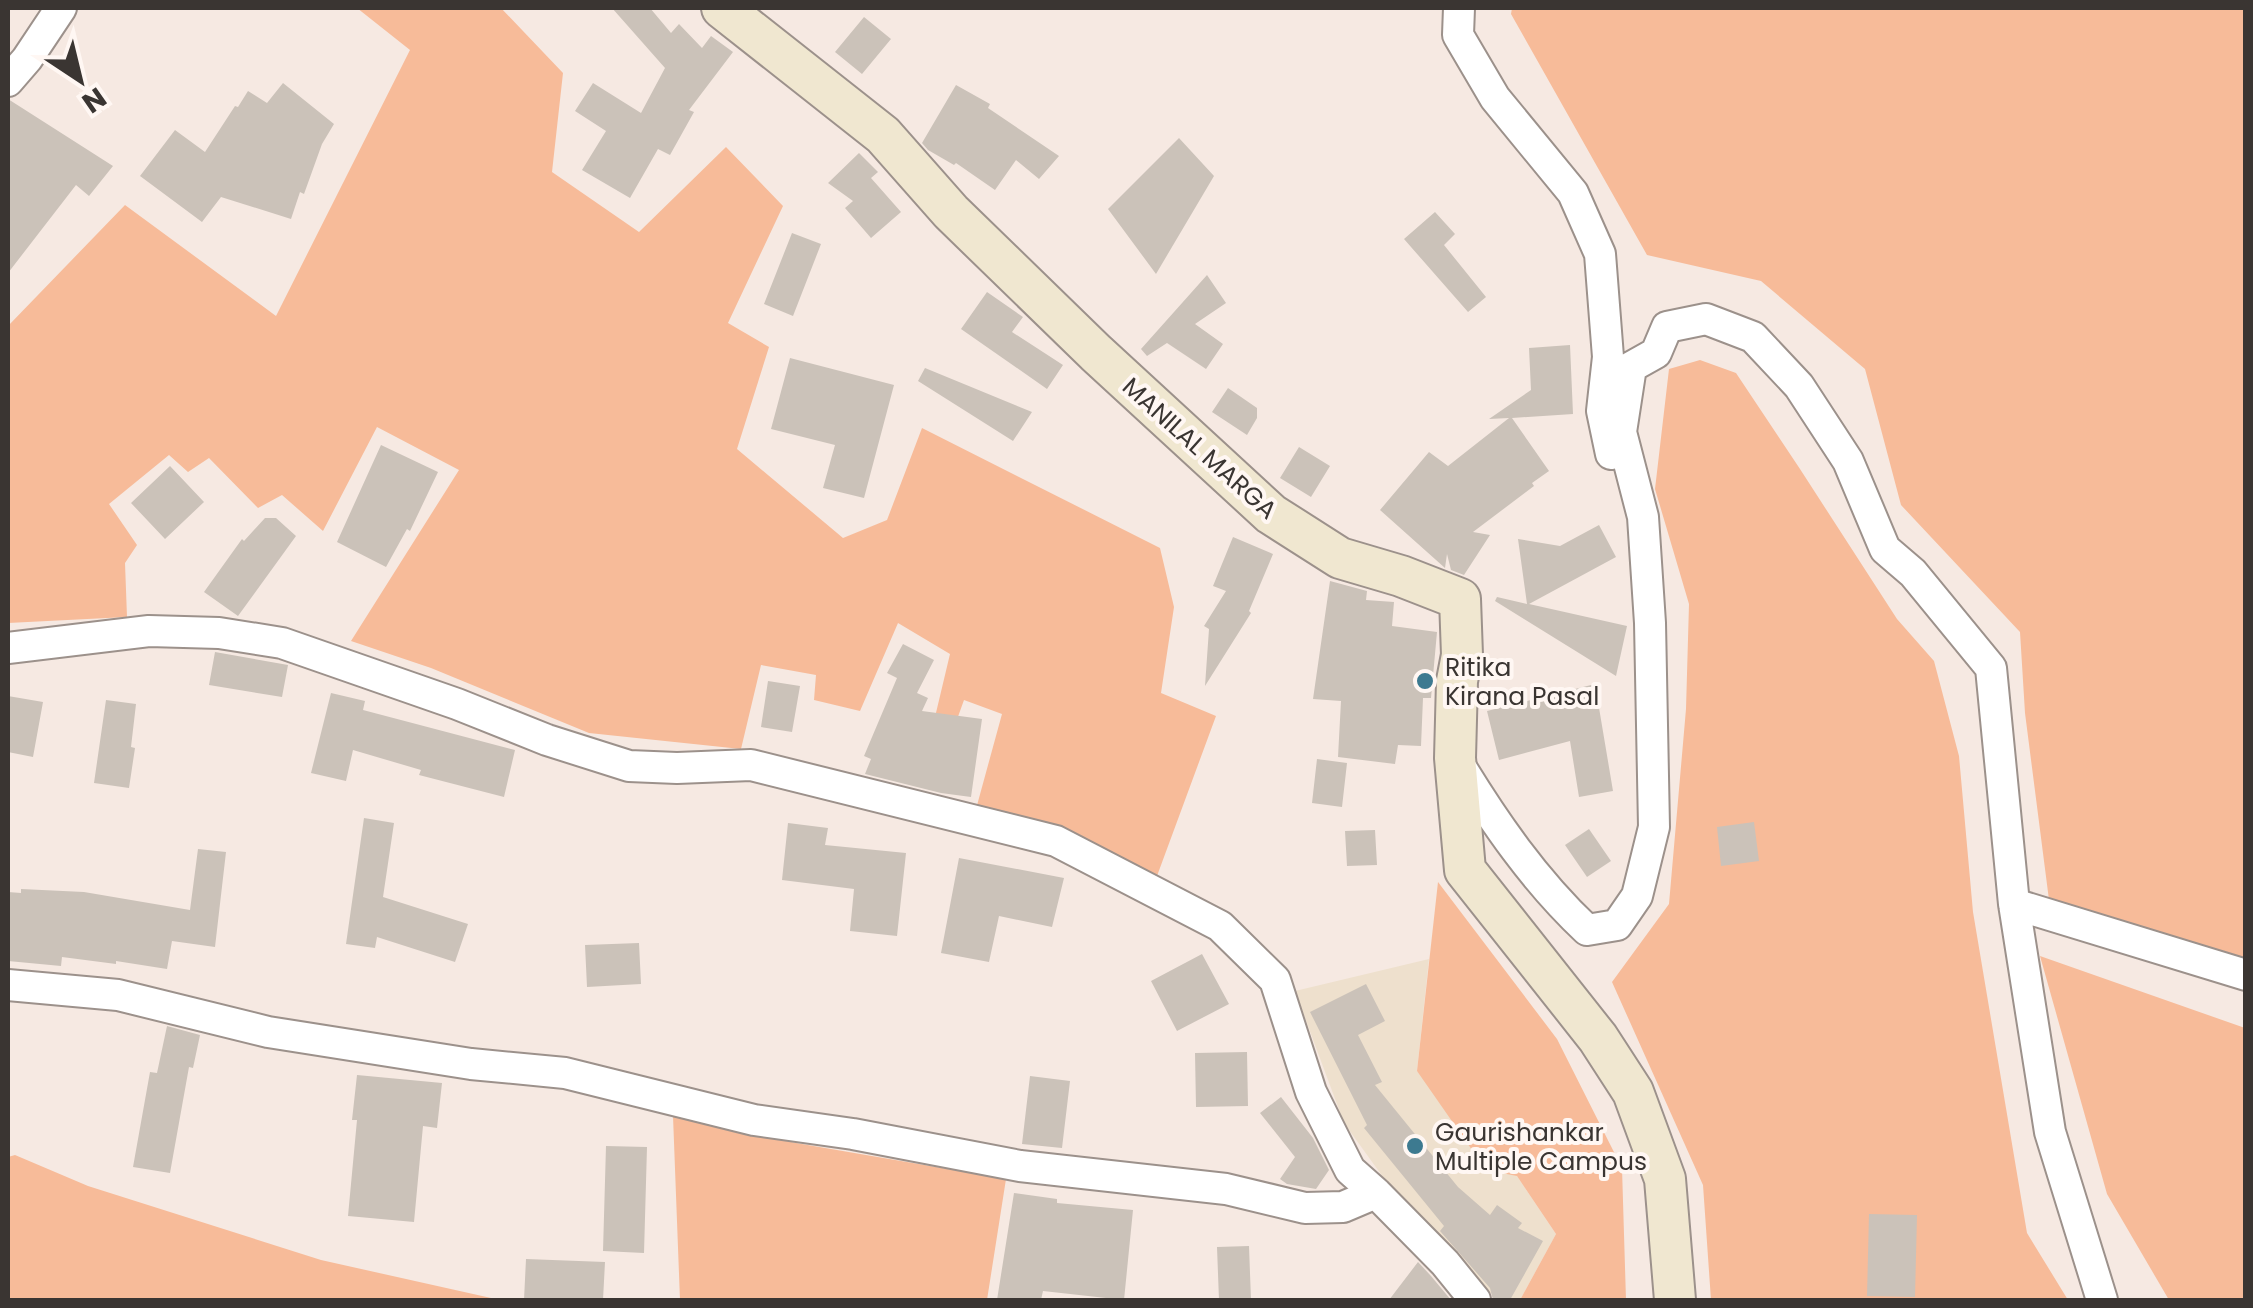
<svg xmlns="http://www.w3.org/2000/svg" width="2253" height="1308" viewBox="0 0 2253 1308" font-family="Poppins,sans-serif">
<rect width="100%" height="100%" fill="#f6e9e2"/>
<path fill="#eee0cd" d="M 1429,959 L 1417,1071 L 1517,1176 L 1556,1234 L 1520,1300 L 1498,1300 L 1414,1220 L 1344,1123 L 1295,991 Z"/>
<path fill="#f7bb99" d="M 357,8 L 501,8 L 563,73 L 552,172 L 639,232 L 726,147 L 783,206 L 728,323 L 769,347 L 737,449 L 843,538 L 887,520 L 922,428 L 1160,548 L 1174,607 L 1161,693 L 1216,716 L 1157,876 L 976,809 L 1002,714 L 964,700 L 955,725 L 935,717 L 950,654 L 898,623 L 860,711 L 814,700 L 816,675 L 761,665 L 741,749 L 589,733 L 431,668 L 351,641 L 459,470 L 377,427 L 323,531 L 282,495 L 258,508 L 209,458 L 188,472 L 169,455 L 109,504 L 137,545 L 125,563 L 127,617 L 8,623 L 8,326 L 125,205 L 276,316 L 410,50 Z
M 1512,8 L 2245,8 L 2245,961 L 2049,900 L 2025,713 L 2020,632 L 1901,505 L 1865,369 L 1761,281 L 1647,255 L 1511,14 Z
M 1700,360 L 1736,373 L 1800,469 L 1897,619 L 1934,661 L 1959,756 L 1973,912 L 2027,1233 L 2068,1300 L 1711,1300 L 1703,1185 L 1612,982 L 1669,904 L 1686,709 L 1689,604 L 1655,489 L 1669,369 Z
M 1438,882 L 1557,1039 L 1622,1168 L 1626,1300 L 1520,1300 L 1556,1234 L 1517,1176 L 1486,1170 L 1417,1071 Z
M 2040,956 L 2245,1028 L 2245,1300 L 2169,1300 L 2107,1194 Z
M 673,1116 L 796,1143 L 1006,1179 L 987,1300 L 680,1300 Z
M 15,1155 L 88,1186 L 321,1260 L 500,1300 L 8,1300 L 8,1157 Z"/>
<path fill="#cbc2b9" d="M 612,8 L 650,8 L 671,33 L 679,24 L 702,48 L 711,36 L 733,52 L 689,110 L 694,112 L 670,155 L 658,149 L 630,198 L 582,170 L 606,131 L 575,111 L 593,83 L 641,113 L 665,68 Z
M 864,17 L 891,39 L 862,74 L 835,52 Z
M 283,83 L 334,124 L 322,144 L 304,194 L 300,192 L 291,219 L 221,197 L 202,222 L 140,176 L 175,130 L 205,152 L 235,106 L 238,107 L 248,91 L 267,103 Z
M 956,85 L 990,104 L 988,108 L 1059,156 L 1039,179 L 1016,160 L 995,190 L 956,163 L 954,165 L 928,150 L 922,143 Z
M 8,99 L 113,166 L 89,196 L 76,185 L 8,273 Z
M 1179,138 L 1214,176 L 1156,274 L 1108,209 Z
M 859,153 L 878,172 L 871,178 L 901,212 L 871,238 L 845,208 L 853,201 L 828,183 Z
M 1435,212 L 1455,234 L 1444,245 L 1486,297 L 1468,312 L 1404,239 Z
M 792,233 L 821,244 L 793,316 L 764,304 Z
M 1207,275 L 1226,303 L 1195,324 L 1223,344 L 1206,369 L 1167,343 L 1147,356 L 1141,349 Z
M 987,292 L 1023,317 L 1012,332 L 1063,365 L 1047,389 L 961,329 Z
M 1570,345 L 1573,414 L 1512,418 L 1549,471 L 1532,483 L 1534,486 L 1473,532 L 1490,535 L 1464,575 L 1451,570 L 1447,554 L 1445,568 L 1380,510 L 1429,452 L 1448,466 L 1509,418 L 1489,419 L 1531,390 L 1529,348 Z
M 790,358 L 894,385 L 864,498 L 823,488 L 835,445 L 771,429 Z
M 925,368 L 1032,412 L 1013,441 L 918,381 Z
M 1228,388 L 1257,408 L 1257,418 L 1247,435 L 1212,412 Z
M 381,445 L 438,472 L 410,531 L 407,529 L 386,567 L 337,542 Z
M 1299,447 L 1330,466 L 1311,497 L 1280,478 Z
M 170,466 L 204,502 L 165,539 L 131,503 Z
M 265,518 L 276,518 L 296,536 L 238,616 L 204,592 L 242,539 L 244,541 Z
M 1599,525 L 1616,557 L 1529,604 L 1627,626 L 1616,676 L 1495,601 L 1497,597 L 1527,604 L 1518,539 L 1560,546 Z
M 1233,537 L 1273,554 L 1249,611 L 1251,613 L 1205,686 L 1209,629 L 1204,626 L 1226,591 L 1213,586 Z
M 1330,581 L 1367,591 L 1366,600 L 1394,602 L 1392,626 L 1437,632 L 1431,698 L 1423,698 L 1421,746 L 1398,745 L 1395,764 L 1338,757 L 1341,701 L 1313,699 Z
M 903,644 L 934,660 L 917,693 L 928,698 L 922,711 L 982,719 L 971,797 L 941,793 L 865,774 L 871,759 L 864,756 L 897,678 L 887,673 Z
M 215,652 L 288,665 L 282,697 L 209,685 Z
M 768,681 L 800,686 L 792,732 L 761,727 Z
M 1595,684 L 1613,791 L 1579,797 L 1570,741 L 1499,760 L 1487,711 Z
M 331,693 L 365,701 L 363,710 L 515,750 L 504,797 L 419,775 L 421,770 L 353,750 L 346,781 L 311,773 Z
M 8,696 L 43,702 L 33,757 L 8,752 Z
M 106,700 L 136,704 L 131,747 L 135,748 L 129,788 L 94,783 Z
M 1317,759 L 1347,763 L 1342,807 L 1312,803 Z
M 364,818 L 394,823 L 383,897 L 468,924 L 455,962 L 377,937 L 375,948 L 346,944 Z
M 1754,822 L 1759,861 L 1721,866 L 1717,827 Z
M 788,823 L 828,828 L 825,845 L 906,853 L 897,936 L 850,931 L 854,889 L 782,880 Z
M 1589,829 L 1611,861 L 1587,877 L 1565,845 Z
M 1375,830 L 1377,865 L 1347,866 L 1345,831 Z
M 198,849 L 226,852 L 215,947 L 172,941 L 167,969 L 116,961 L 116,964 L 62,957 L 61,966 L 8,961 L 8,892 L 21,893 L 21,889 L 84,892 L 190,910 Z
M 959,858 L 1064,878 L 1052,927 L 999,916 L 989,962 L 941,953 Z
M 639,943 L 641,984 L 587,987 L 585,945 Z
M 1202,954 L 1229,1004 L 1177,1031 L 1151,981 Z
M 1366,984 L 1385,1021 L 1358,1035 L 1382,1082 L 1375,1085 L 1458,1187 L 1490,1215 L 1497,1205 L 1522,1223 L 1518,1228 L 1543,1241 L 1510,1300 L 1493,1300 L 1490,1288 L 1440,1231 L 1444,1226 L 1364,1128 L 1367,1125 L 1310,1012 Z
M 167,1026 L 200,1035 L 193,1068 L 189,1067 L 170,1173 L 133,1167 L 150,1072 L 157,1073 Z
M 1247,1052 L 1248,1106 L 1196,1107 L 1195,1053 Z
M 357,1075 L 442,1083 L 437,1128 L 423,1126 L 414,1222 L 348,1216 L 357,1120 L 352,1120 Z
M 1030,1076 L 1070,1081 L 1062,1148 L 1022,1144 Z
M 1281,1097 L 1313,1138 L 1329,1170 L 1316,1189 L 1287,1184 L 1280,1179 L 1295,1157 L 1260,1113 Z
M 606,1146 L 647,1147 L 644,1253 L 603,1251 Z
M 1014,1193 L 1057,1199 L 1057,1203 L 1133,1210 L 1124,1300 L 1043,1291 L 1041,1300 L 997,1300 Z
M 1869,1214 L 1917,1215 L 1915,1297 L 1867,1296 Z
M 1249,1246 L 1251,1300 L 1219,1300 L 1217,1247 Z
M 526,1259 L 605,1262 L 603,1300 L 524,1300 Z
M 1418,1262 L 1431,1276 L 1451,1300 L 1389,1300 Z"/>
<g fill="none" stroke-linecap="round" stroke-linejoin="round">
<defs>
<path id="street" d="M 1459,8 L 1458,35 L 1495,98 L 1573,193 L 1600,254 L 1608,357 L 1602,411 L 1611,454
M 8,81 L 27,59 L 61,8
M 8,648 L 149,631 L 219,633 L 282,643 L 457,704 L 547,740 L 629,766 L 677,768 L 751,765 L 1056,841 L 1220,926 L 1275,980 L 1311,1092 L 1350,1170 L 1376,1193 L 1445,1263 L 1475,1300
M 1457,761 C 1494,822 1534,880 1587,930 L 1617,925 L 1637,896 L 1654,827 L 1650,623 L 1643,517 L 1621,432 L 1631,367 L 1656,353 L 1667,327 L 1706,319 L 1753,337 L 1799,386 L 1848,461 L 1885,549 L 1913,573 L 1991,668 L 2014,904 L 2050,1132 L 2102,1300
M 2014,904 L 2246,975
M 8,985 L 118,995 L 268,1032 L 471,1064 L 565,1073 L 754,1120 L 853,1134 L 1020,1166 L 1226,1189 L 1305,1208 L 1343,1207 L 1376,1193"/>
<path id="secondary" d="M 722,8 L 883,135 L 951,212 L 1096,353 L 1271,514 L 1340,558 L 1401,576 L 1460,599 L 1462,655 L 1457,681 L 1455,758 L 1465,870 L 1598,1038 L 1633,1092 L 1665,1179 L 1675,1300"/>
</defs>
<use href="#street" stroke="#9c918b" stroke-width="34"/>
<use href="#secondary" stroke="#9c918b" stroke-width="44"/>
<use href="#street" stroke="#fff" stroke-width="30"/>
<use href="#secondary" stroke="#f0e7d0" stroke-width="40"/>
</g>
<g fill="#3d7a90" stroke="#fff7f3" stroke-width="4">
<circle cx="1425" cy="681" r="10"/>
<circle cx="1415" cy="1146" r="10"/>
</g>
<g text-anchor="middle" stroke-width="8" stroke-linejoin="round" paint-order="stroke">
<g font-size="25" fill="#3a3532" stroke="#fff7f3">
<text transform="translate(1200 448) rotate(42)" y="9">MANILAL MARGA</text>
</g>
<g font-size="25" fill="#3a3532" stroke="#fff7f3" text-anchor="start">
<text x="1445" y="676">Ritika<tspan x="1445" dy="29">Kirana Pasal</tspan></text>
<text x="1435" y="1141">Gaurishankar<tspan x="1435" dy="29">Multiple Campus</tspan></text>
</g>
</g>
<rect width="2253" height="1308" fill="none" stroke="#3a3532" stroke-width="20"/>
<g transform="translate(80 80) rotate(145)" stroke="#fff7f3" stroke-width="8" paint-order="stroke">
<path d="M0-8L18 38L0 25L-18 38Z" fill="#3a3532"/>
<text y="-15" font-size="28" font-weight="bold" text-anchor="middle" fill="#3a3532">N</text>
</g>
</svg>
